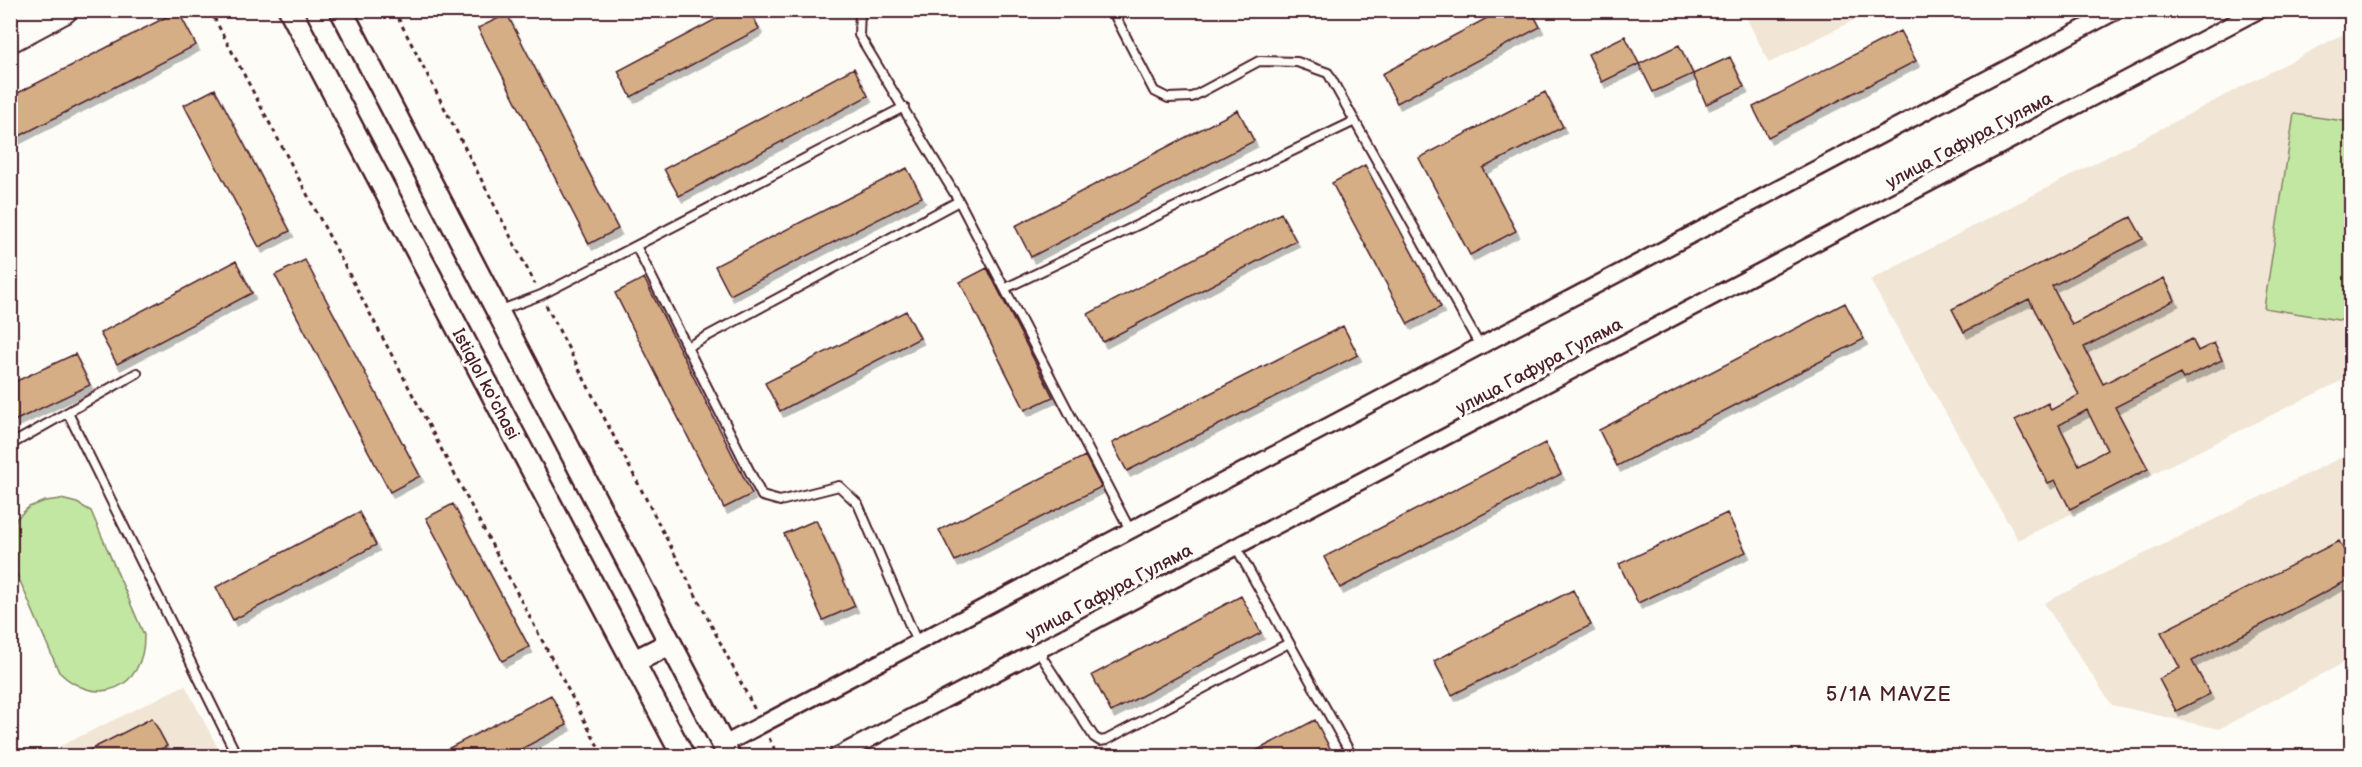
<svg xmlns="http://www.w3.org/2000/svg" width="2362" height="767" viewBox="0 0 2362 767" font-family="'Balsamiq Sans',sans-serif">
<defs>
<filter id="shadow"><feDropShadow dx="3.5" dy="6" stdDeviation="0" flood-color="#0004"/></filter>
</defs>
<rect width="100%" height="100%" fill="#fdfcf7"/>
<filter id="ink" filterUnits="userSpaceOnUse"><feTurbulence type="fractalNoise" baseFrequency=".0167" numOctaves="2"/><feDisplacementMap in="SourceGraphic" scale="12" xChannelSelector="R" yChannelSelector="G"/><feConvolveMatrix kernelMatrix="1 2 1 2 8 2 1 2 1" color-interpolation-filters="sRGB"/></filter>
<g filter="url(#ink)">
<path fill="#f1e5d5" d="M 1743,11 L 1872,11 L 1769,63 Z
M 2351,30 L 2351,376 L 2018,540 L 1870,280 Z
M 2350,453 L 2351,456 L 2351,659 L 2219,729 L 2112,705 L 2044,603 Z
M 185,685 L 222,756 L 40,756 Z"/>
<path fill="#c2e7a2" stroke="#868366" stroke-width="1.5" d="M 2294,114 L 2351,122 L 2351,322 L 2264,308 Z
M 61,499 L 77,503 L 91,511 L 144,635 C 145,689 97,709 59,672 L 11,560 L 10,529 L 17,518 L 29,507 L 45,501 Z"/>
<path fill="#d5ae86" stroke="#4a1f2b" stroke-width="1.5" fill-rule="evenodd" filter="url(#shadow)" d="M 733,10 L 750,10 L 759,29 L 631,97 L 618,71 Z
M 1502,10 L 1531,10 L 1540,27 L 1397,103 L 1382,74 Z
M 178,11 L 196,45 L 10,141 L 10,97 Z
M 507,14 L 618,229 L 589,244 L 478,28 Z
M 1900,31 L 1916,61 L 1768,137 L 1753,107 Z
M 1625,36 L 1639,64 L 1602,82 L 1588,54 Z
M 1679,45 L 1693,74 L 1653,92 L 1639,64 Z
M 1730,57 L 1744,87 L 1706,104 L 1693,74 Z
M 854,68 L 868,96 L 679,196 L 664,169 Z
M 215,89 L 290,231 L 259,247 L 184,105 Z
M 1545,92 L 1563,127 L 1483,168 L 1516,231 L 1470,255 L 1419,158 Z
M 1238,110 L 1254,141 L 1031,257 L 1015,226 Z
M 1365,165 L 1441,307 L 1408,324 L 1332,183 Z
M 907,168 L 922,197 L 730,295 L 715,266 Z
M 1281,213 L 1296,241 L 1103,342 L 1088,314 Z
M 2131,217 L 2143,239 L 2052,286 L 2072,325 L 2164,278 L 2175,300 L 2084,347 L 2103,384 L 2192,339 L 2198,351 L 2214,343 L 2222,360 L 2183,379 L 2180,374 L 2115,407 L 2148,469 L 2070,509 L 2055,480 L 2048,483 L 2015,420 L 2048,403 L 2051,410 L 2079,395 L 2029,299 L 1964,332 L 1952,309 ZM 2087,410 L 2107,450 L 2079,465 L 2059,425 Z
M 305,260 L 420,476 L 390,492 L 275,275 Z
M 236,261 L 252,293 L 117,364 L 100,333 Z
M 987,268 L 1053,397 L 1025,410 L 960,282 Z
M 644,278 L 752,494 L 724,508 L 615,293 Z
M 1845,303 L 1864,339 L 1617,466 L 1599,430 Z
M 906,311 L 920,338 L 780,411 L 765,383 Z
M 1343,326 L 1358,355 L 1127,471 L 1112,443 Z
M 75,354 L 90,385 L 10,423 L 10,384 Z
M 1545,443 L 1561,474 L 1340,588 L 1324,557 Z
M 1085,456 L 1101,487 L 955,561 L 939,530 Z
M 453,504 L 529,647 L 502,661 L 426,518 Z
M 359,512 L 376,545 L 233,620 L 216,587 Z
M 1727,513 L 1746,552 L 1638,603 L 1619,564 Z
M 816,520 L 855,606 L 823,620 L 784,534 Z
M 2339,541 L 2352,565 L 2352,578 L 2192,661 L 2210,694 L 2176,711 L 2159,679 L 2180,668 L 2161,632 Z
M 1573,590 L 1591,625 L 1452,695 L 1434,661 Z
M 1241,596 L 1261,633 L 1111,712 L 1092,675 Z
M 551,695 L 567,725 L 508,756 L 434,756 Z
M 152,718 L 167,746 L 147,756 L 78,756 Z
M 1315,720 L 1334,756 L 1246,756 Z"/>
<g fill="none" stroke-linecap="round" stroke-linejoin="round">
<defs>
<path id="service" d="M 860,10 L 859,35 L 959,201 L 1130,530
M 1112,10 L 1154,91 L 1168,98 L 1192,97 L 1259,61 L 1297,62 L 1328,73 L 1480,346
M 636,246 L 762,496 L 780,501 L 839,486 L 858,504 L 917,642
M 1006,288 L 1355,121
M 501,310 L 541,295 L 904,107
M 687,347 L 959,201
M 68,413 L 237,756
M 10,445 L 137,373
M 1236,547 L 1352,756
M 1038,651 L 1094,737 L 1100,741 L 1106,740 L 1289,643"/>
<path id="minor" d="M 723,745 L 2118,10
M 837,756 L 2259,10"/>
<path id="secondary" d="M 290,10 L 683,756
M 341,10 L 729,756
M 633,662 L 669,644"/>
<path id="trunk" d="M 10,16 L 22,10
M 10,39 L 64,10"/>
</defs>
<use href="#service" stroke="#4a1f2b" stroke-width="12"/>
<use href="#minor" stroke="#4a1f2b" stroke-width="20"/>
<use href="#secondary" stroke="#4a1f2b" stroke-width="26"/>
<use href="#trunk" stroke="#4a1f2b" stroke-width="30"/>
<path stroke="#4a1f2b" stroke-width="3" stroke-dasharray="4.5 4.5" stroke-linecap="butt" d="M 210,10 L 603,756
M 394,10 L 535,284
M 546,305 L 755,710
M 769,738 L 778,756"/>
<use href="#service" stroke="#fdfcf7" stroke-width="8"/>
<use href="#minor" stroke="#fdfcf7" stroke-width="15"/>
<use href="#secondary" stroke="#fdfcf7" stroke-width="21"/>
<use href="#trunk" stroke="#fdfcf7" stroke-width="26"/>
</g>
</g>
<g text-anchor="middle" stroke-width="6" stroke-linejoin="round" paint-order="stroke">
<g font-size="18" fill="#4a1f2b" stroke="#fdfcf7">
<text transform="translate(1969 140) rotate(-28)" y="6">улица Гафура Гуляма</text>
<text transform="translate(1539 366) rotate(-28)" y="6">улица Гафура Гуляма</text>
<text transform="translate(486 384) rotate(62)" y="6">Istiqlol ko'chasi</text>
<text transform="translate(1109 592) rotate(-28)" y="6">улица Гафура Гуляма</text>
</g>
<g font-size="20" letter-spacing="1.5" fill="#4a1f2b" stroke="#fdfcf7">
<text x="1889" y="701">5/1A MAVZE</text>
</g>
</g>
<rect width="2362" height="767" fill="none" stroke="#fdfcf7" stroke-width="36"/>
<rect x="18" y="18" width="2326" height="731" fill="none" stroke="#4a1f2b" stroke-width="2" filter="url(#ink)"/>
</svg>
